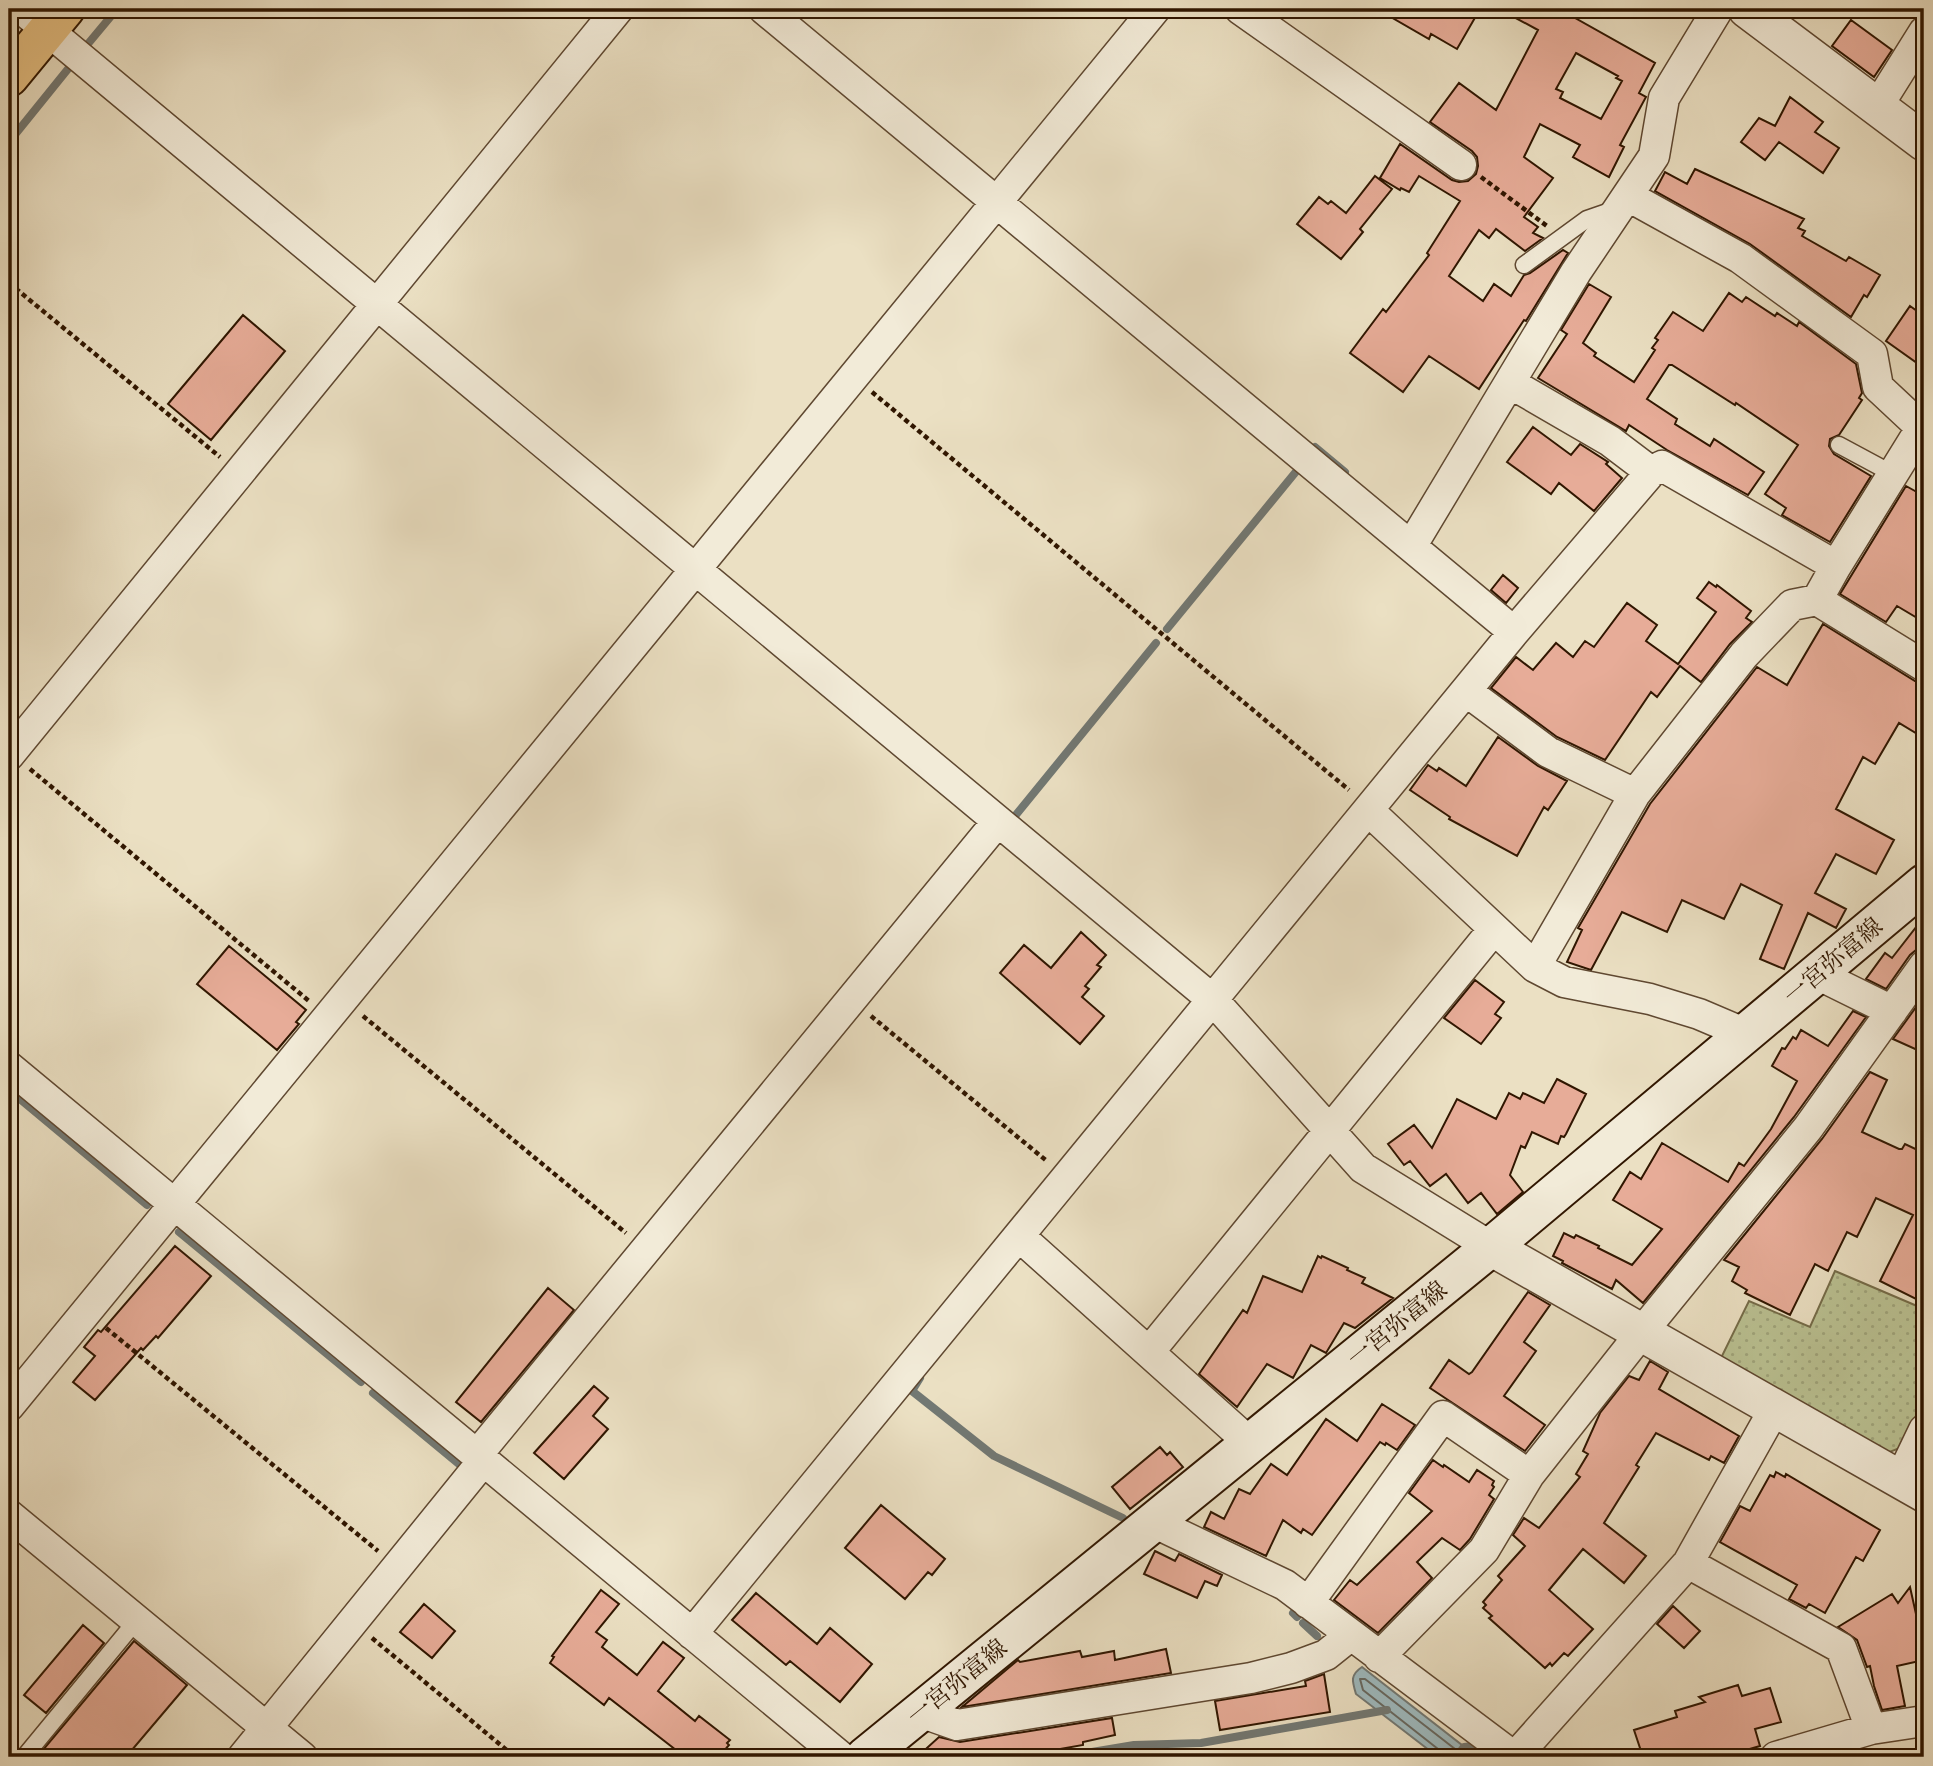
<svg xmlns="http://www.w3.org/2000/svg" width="1933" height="1766" viewBox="0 0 1933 1766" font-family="'Gentium Book Plus','Noto Serif JP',serif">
<defs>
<pattern id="park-dots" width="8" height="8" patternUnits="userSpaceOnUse" patternTransform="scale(1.75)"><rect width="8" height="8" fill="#bac192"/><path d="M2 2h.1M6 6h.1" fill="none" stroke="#a0a57c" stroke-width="1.8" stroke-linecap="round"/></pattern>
</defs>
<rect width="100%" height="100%" fill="#ebe0c3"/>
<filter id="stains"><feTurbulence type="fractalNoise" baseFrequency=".00286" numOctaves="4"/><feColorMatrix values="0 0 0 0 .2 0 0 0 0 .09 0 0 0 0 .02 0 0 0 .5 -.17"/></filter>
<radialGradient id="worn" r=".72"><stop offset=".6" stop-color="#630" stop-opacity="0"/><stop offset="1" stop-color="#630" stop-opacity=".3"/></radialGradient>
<path fill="url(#park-dots)" stroke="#756c49" stroke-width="2" d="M 1835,1271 L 1924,1309 L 1924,1400 L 1900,1448 L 1887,1453 L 1720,1360 L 1749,1301 L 1810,1327 Z"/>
<path fill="#9ebabf" stroke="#727873" stroke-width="2" d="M 1362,1667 L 1467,1749 L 1463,1754 L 1466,1757 L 1438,1757 L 1356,1694 C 1352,1681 1350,1675 1362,1667 Z"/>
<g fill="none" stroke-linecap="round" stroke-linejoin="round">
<path stroke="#676860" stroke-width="2" d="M 1441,1757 L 1438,1749 L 1363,1690 L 1360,1679 L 1365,1679 L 1455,1749 L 1457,1757"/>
<path stroke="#727873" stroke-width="8" d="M 87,45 L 117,9
M 9,142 L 72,64
M 1315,447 L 1345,472
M 1167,629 L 1299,468
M 1015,816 L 1156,643
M 9,1090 L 147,1205
M 179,1232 L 361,1382
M 920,1378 L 912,1391 L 994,1456 L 1123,1518
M 373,1393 L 460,1465
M 1293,1613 L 1297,1617
M 1303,1623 L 1317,1636
M 1458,1755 L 1464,1747 L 1473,1746 L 1489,1757
M 1062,1757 L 1134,1745 L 1201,1743 L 1387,1710"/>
</g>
<path fill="#e7ac98" stroke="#301600" stroke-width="2" fill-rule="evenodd" d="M 1377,9 L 1480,9 L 1457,49 L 1431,34 L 1429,39 Z
M 1499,9 L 1559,9 L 1655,63 L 1639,93 L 1646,97 L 1620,145 L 1624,147 L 1609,177 L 1573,157 L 1580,145 L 1540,124 L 1524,157 L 1553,178 L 1524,217 L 1538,227 L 1533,233 L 1543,238 L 1525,251 L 1496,229 L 1489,238 L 1479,230 L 1449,276 L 1483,301 L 1494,284 L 1511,296 L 1524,275 L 1530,273 L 1563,250 L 1568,253 L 1526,321 L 1524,320 L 1479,389 L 1429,356 L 1403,392 L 1350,353 L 1383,309 L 1386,312 L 1429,255 L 1427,253 L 1460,201 L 1419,176 L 1409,192 L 1401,188 L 1400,190 L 1380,178 L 1400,144 L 1452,180 L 1459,182 L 1468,181 L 1476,174 L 1478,166 L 1477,157 L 1472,151 L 1430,122 L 1459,83 L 1496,110 L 1538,30 ZM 1576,53 L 1618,76 L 1616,78 L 1622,81 L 1601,119 L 1560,98 L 1563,92 L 1556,89 Z
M 1851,20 L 1892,50 L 1874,77 L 1832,46 Z
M 1790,97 L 1823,122 L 1815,132 L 1839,148 L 1823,173 L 1779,142 L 1765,160 L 1741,142 L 1759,118 L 1775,126 Z
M 1695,169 L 1804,219 L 1798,228 L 1805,231 L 1802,236 L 1846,261 L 1849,257 L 1880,275 L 1867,297 L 1864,295 L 1851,317 L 1750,244 L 1655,191 L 1665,172 L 1687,184 Z
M 1375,176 L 1392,189 L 1360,229 L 1363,232 L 1341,259 L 1297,224 L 1319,197 L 1328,204 L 1331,201 L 1346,213 Z
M 1589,284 L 1611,297 L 1583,343 L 1596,353 L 1594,356 L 1634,382 L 1655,350 L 1652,348 L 1658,340 L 1655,338 L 1673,312 L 1703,331 L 1729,293 L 1742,302 L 1746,297 L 1775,316 L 1777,313 L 1797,326 L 1799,322 L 1856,364 L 1862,393 L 1859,398 L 1862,400 L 1839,435 L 1830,439 L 1829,446 L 1834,454 L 1871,476 L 1830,542 L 1782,515 L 1786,508 L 1765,494 L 1798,445 L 1736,403 L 1735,405 L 1672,365 L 1669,365 L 1647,399 L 1677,419 L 1675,424 L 1710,446 L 1714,439 L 1764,472 L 1748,495 L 1667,450 L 1629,425 L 1626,431 L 1538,378 L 1567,334 L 1561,330 Z
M 1910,306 L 1924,316 L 1924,368 L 1886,341 Z
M 243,315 L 285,351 L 211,440 L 168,404 Z
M 1533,427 L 1571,455 L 1580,444 L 1608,462 L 1606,464 L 1622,478 L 1594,511 L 1559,483 L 1551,494 L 1507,462 Z
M 1906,486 L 1924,496 L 1924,622 L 1897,606 L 1886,622 L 1840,594 Z
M 1503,575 L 1518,588 L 1506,603 L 1491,590 Z
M 1709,582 L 1716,587 L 1717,585 L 1751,611 L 1746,618 L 1752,622 L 1730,644 L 1701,682 L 1680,666 L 1657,697 L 1651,692 L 1605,760 L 1557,737 L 1491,688 L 1516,657 L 1533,670 L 1556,643 L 1573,657 L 1585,641 L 1594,647 L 1627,603 L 1657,625 L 1646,641 L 1678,664 L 1716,612 L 1697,598 Z
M 1823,624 L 1915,681 L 1924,683 L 1924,738 L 1899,723 L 1875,764 L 1863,757 L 1836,809 L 1894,840 L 1876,874 L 1836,854 L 1815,893 L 1846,909 L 1836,928 L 1808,913 L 1784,969 L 1760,959 L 1782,905 L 1741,884 L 1724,919 L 1682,900 L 1667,932 L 1622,912 L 1591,970 L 1567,962 L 1582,930 L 1578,928 L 1650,804 L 1757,667 L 1787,685 Z
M 1498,737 L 1538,766 L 1567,781 L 1548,810 L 1544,807 L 1517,856 L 1449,819 L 1450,817 L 1410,790 L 1428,765 L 1437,771 L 1439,768 L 1466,786 Z
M 1924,917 L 1924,949 L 1916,950 L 1910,955 L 1886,989 L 1866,979 L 1885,953 L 1892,958 Z
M 1081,932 L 1106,955 L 1097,965 L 1101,967 L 1085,986 L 1089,989 L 1082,997 L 1104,1016 L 1080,1044 L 1000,973 L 1024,945 L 1051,968 Z
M 229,946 L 306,1010 L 296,1022 L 299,1024 L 277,1050 L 197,984 Z
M 1475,980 L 1504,1002 L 1495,1014 L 1501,1018 L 1481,1044 L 1444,1018 Z
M 1924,996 L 1924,1053 L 1893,1039 Z
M 1853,1011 L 1866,1017 L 1794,1117 L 1643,1303 L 1616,1280 L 1612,1289 L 1562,1263 L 1563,1261 L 1553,1256 L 1564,1233 L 1574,1238 L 1576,1235 L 1599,1246 L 1598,1248 L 1632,1265 L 1662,1229 L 1613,1200 L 1630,1172 L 1641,1179 L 1662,1143 L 1728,1182 L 1739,1163 L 1744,1166 L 1771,1129 L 1797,1081 L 1772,1066 L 1782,1048 L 1785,1049 L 1793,1037 L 1796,1039 L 1801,1030 L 1828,1046 Z
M 1870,1072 L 1887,1080 L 1862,1132 L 1899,1149 L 1902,1149 L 1905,1144 L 1924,1153 L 1924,1303 L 1880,1281 L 1913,1215 L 1876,1198 L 1857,1237 L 1847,1232 L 1828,1271 L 1815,1264 L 1790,1315 L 1745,1293 L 1747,1290 L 1732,1281 L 1739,1267 L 1724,1260 L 1822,1139 Z
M 1557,1079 L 1586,1094 L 1566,1134 L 1564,1137 L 1561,1136 L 1558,1144 L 1532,1132 L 1525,1148 L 1521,1146 L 1510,1175 L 1523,1192 L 1497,1214 L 1481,1193 L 1468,1203 L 1446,1174 L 1430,1186 L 1410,1161 L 1404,1165 L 1388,1144 L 1414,1125 L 1432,1148 L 1457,1099 L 1496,1119 L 1509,1093 L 1520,1099 L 1523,1093 L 1544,1103 Z
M 175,1246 L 211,1276 L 158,1338 L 156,1336 L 143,1350 L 141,1348 L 95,1400 L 73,1382 L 95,1356 L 84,1347 L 98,1330 L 101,1332 Z
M 1318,1256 L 1321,1258 L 1322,1256 L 1348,1268 L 1347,1270 L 1365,1278 L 1362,1283 L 1393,1298 L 1355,1328 L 1344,1323 L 1326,1353 L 1311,1345 L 1293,1378 L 1267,1364 L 1237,1407 L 1199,1374 L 1243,1310 L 1247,1313 L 1263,1276 L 1302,1292 Z
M 548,1288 L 574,1310 L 481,1422 L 456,1402 Z
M 1528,1292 L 1550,1305 L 1524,1342 L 1536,1351 L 1504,1396 L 1545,1425 L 1525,1451 L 1430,1388 L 1449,1360 L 1469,1374 L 1472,1372 Z
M 1650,1361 L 1668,1372 L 1659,1389 L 1739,1436 L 1724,1463 L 1711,1456 L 1709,1460 L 1656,1433 L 1636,1465 L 1639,1467 L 1604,1523 L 1646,1556 L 1624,1583 L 1583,1549 L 1549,1590 L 1593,1629 L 1568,1656 L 1564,1653 L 1552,1666 L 1550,1663 L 1545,1668 L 1489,1618 L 1492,1616 L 1483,1608 L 1486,1605 L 1483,1602 L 1502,1580 L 1498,1576 L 1525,1546 L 1513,1535 L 1524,1518 L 1539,1528 L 1580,1477 L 1576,1474 L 1588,1454 L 1583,1451 L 1600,1413 L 1629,1376 L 1639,1380 Z
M 594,1386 L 608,1398 L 593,1416 L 608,1429 L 564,1479 L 534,1453 Z
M 1382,1404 L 1415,1425 L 1397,1450 L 1386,1443 L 1385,1445 L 1380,1442 L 1312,1535 L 1303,1529 L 1301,1533 L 1283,1520 L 1266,1556 L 1204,1527 L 1211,1512 L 1224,1519 L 1239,1489 L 1250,1494 L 1271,1464 L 1287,1475 L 1326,1419 L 1357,1441 Z
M 1160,1447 L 1167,1455 L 1170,1452 L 1183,1467 L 1130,1509 L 1112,1487 Z
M 1433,1460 L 1443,1467 L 1444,1465 L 1469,1482 L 1477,1470 L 1494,1481 L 1492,1485 L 1494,1487 L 1489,1495 L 1494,1499 L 1470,1539 L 1460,1550 L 1442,1538 L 1417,1562 L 1432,1578 L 1378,1633 L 1334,1600 L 1350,1580 L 1357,1585 L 1432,1511 L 1409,1493 Z
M 1776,1472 L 1785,1477 L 1786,1474 L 1880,1530 L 1863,1561 L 1856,1557 L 1825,1613 L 1809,1604 L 1806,1608 L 1789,1599 L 1797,1585 L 1720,1542 L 1740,1506 L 1750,1511 L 1770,1475 L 1774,1477 Z
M 881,1505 L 945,1559 L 932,1575 L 928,1572 L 905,1599 L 845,1548 Z
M 1155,1551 L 1175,1561 L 1179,1554 L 1222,1575 L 1217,1586 L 1205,1581 L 1197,1598 L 1144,1574 Z
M 1910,1587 L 1924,1650 L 1924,1660 L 1897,1666 L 1905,1706 L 1882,1710 L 1874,1686 L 1870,1666 L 1867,1667 L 1857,1640 L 1838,1627 L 1892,1594 L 1898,1603 Z
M 601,1590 L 619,1604 L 596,1632 L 607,1640 L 602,1647 L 637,1675 L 663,1642 L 684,1658 L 658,1691 L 695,1721 L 699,1716 L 730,1740 L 727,1743 L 729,1745 L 719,1757 L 685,1757 L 609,1698 L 604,1705 L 550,1663 L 554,1657 L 552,1656 Z
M 756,1593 L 817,1644 L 830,1628 L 872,1664 L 840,1702 L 790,1661 L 786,1665 L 732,1620 Z
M 424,1604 L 455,1631 L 432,1658 L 400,1632 Z
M 1673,1606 L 1700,1631 L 1684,1648 L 1657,1624 Z
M 83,1625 L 104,1643 L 46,1713 L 24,1695 Z
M 134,1641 L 187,1685 L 126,1757 L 37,1757 Z
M 1166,1649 L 1171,1673 L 962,1707 L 1018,1660 L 1020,1662 L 1080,1651 L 1082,1657 L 1114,1651 L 1115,1660 Z
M 1324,1674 L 1330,1712 L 1220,1730 L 1215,1701 L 1306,1686 L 1305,1681 Z
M 1738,1685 L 1742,1696 L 1770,1688 L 1781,1722 L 1755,1729 L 1760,1746 L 1722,1757 L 1643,1757 L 1634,1730 L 1677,1717 L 1675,1711 L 1705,1702 L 1699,1697 Z
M 1112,1718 L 1115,1735 L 1083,1742 L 1083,1745 L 1014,1757 L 917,1757 L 939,1737 L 960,1742 Z"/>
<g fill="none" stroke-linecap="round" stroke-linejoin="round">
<defs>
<path id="service" d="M 1524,265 L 1587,219 L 1613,210
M 1839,445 L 1893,474
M 24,1757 L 136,1621"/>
<path id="minor" d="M 22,9 L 1213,1000 L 1363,1168 L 1491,1247
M 1240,9 L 1461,165
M 1877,107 L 1924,32
M 1628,196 L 1740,258 L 1872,354 L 1878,387 L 1924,430
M 1510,383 L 1610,441 L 1651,472 L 1662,466 L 1836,566 L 1817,600 L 1792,605 L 1744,655 L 1635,794 L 1535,967
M 1412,545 L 1576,272 L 1654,156 L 1664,98 L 1718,9
M 1836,566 L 1922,427
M 1817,600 L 1924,666
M 1514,632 L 1651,472
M 1466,691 L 1548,752 L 1635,794
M 9,755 L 618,9
M 1369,811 L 1535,967 L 1564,982 L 1650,999 L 1699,1014 L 1746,1034
M 1817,974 L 1892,1011
M 9,1067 L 841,1757
M 1019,1236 L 1250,1443
M 1149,1352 L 1494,929
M 9,1406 L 1155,9
M 477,1455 L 998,821
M 1900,1480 L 1924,1430
M 9,1515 L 302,1757
M 1153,1522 L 1285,1585 L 1514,1757
M 1688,1563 L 1841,1648 L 1871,1729
M 1308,1603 L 1443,1416 L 1529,1475
M 692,1634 L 1514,632 L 764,9
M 1379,1657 L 1484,1550 L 1529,1475 L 1642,1332 L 1808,1128 L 1924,966
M 920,1712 L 957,1725 L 1251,1678 L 1291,1668 L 1326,1655 L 1351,1635
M 243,1757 L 483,1461
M 1515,1757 L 1688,1563 L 1775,1408
M 1776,1757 L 1871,1729 L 1924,1721"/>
<path id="tertiary" d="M 1747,9 L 1924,142
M 1491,1247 L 1924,1493"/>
<path id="secondary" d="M 865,1757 L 1491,1247 L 1924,884"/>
<path id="trunk" d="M 9,77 L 65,9"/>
</defs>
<use href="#service" stroke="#5f4831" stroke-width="19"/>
<use href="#minor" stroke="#5f4831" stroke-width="33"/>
<use href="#tertiary" stroke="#5f4831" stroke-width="40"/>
<use href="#secondary" stroke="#301600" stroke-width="42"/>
<use href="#trunk" stroke="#301600" stroke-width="42"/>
<path stroke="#301600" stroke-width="4.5" stroke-dasharray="5 3.5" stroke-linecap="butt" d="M 1481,177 L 1547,226
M 9,283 L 220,457
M 872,392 L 1349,790
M 30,769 L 309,1001
M 363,1016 L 626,1233
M 871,1016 L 1048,1162
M 106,1328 L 378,1551
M 372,1638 L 515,1757"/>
<use href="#service" stroke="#f2ebd8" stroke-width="16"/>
<use href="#minor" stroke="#f2ebd8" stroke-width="30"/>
<use href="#tertiary" stroke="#f2ebd8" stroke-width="37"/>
<use href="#secondary" stroke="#f2ebd8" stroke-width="38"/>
<use href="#trunk" stroke="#e6c082" stroke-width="38"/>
</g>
<g text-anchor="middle" stroke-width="5" stroke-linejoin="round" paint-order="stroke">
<g font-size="24" fill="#301600" stroke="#f2ebd8">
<text transform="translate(1833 961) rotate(-40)" y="8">一宮弥富線</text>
<text transform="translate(1397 1324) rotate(-39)" y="8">一宮弥富線</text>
<text transform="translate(957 1682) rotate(-39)" y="8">一宮弥富線</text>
</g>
</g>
<rect width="1933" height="1766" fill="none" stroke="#ebe0c3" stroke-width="35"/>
<rect x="10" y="10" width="1912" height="1745" fill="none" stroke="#301600" stroke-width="3.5"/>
<rect x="18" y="18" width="1898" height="1731" fill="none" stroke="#301600" stroke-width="2"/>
<rect width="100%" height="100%" filter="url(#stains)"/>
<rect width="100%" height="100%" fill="url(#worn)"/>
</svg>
